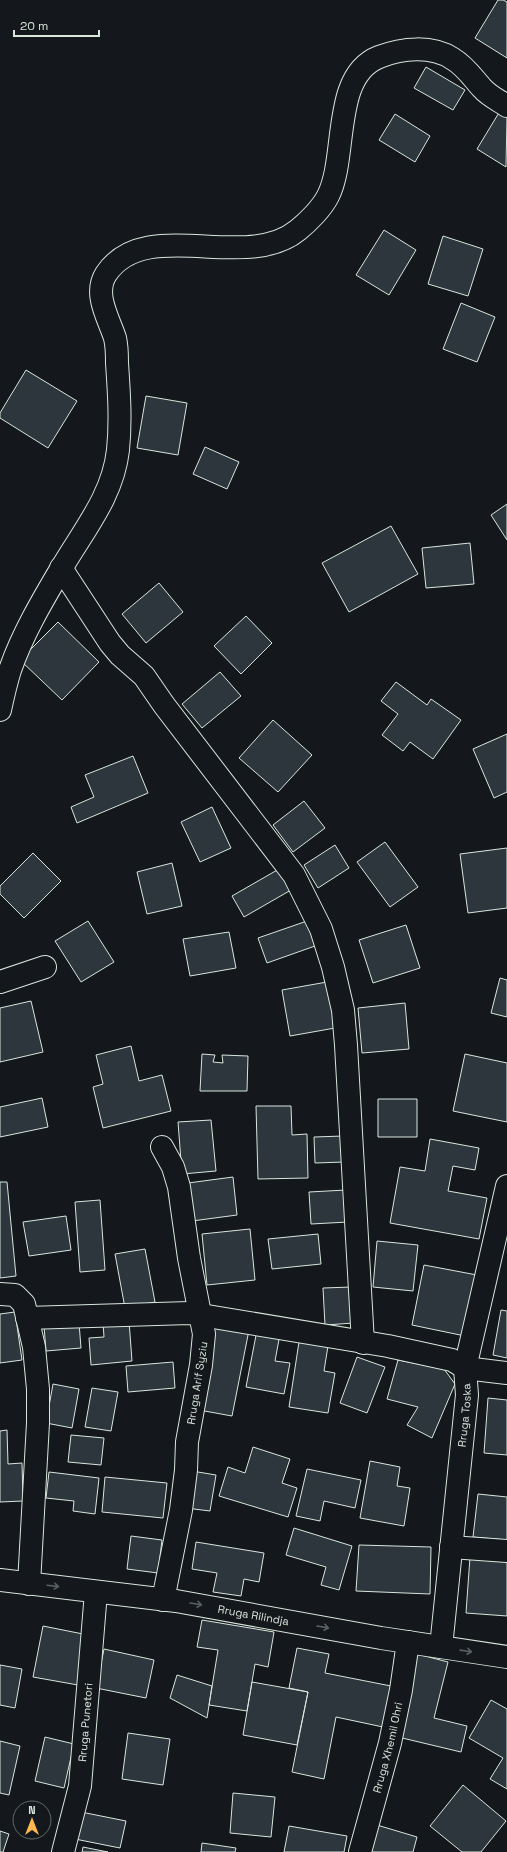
<svg xmlns="http://www.w3.org/2000/svg" width="507" height="1852" viewBox="0 0 507 1852" font-family="'Space Grotesk',sans-serif">
<rect width="100%" height="100%" fill="#14181c"/>
<path fill="#2c363c" stroke="#d8e6dc" d="M 498,0 L 503,0 L 507,2 L 507,58 L 475,38 Z
M 426,67 L 465,90 L 453,110 L 414,88 Z
M 500,111 L 507,116 L 506,167 L 477,149 Z
M 395,114 L 430,136 L 415,162 L 379,140 Z
M 384,230 L 416,250 L 389,295 L 356,275 Z
M 443,236 L 483,249 L 468,296 L 428,284 Z
M 461,303 L 495,317 L 477,362 L 443,349 Z
M 26,370 L 77,401 L 48,448 L 0,418 L 0,413 Z
M 146,396 L 187,403 L 178,455 L 137,448 Z
M 205,447 L 239,462 L 227,489 L 193,474 Z
M 507,504 L 507,540 L 491,515 Z
M 391,526 L 418,574 L 349,612 L 322,563 Z
M 470,543 L 474,584 L 426,588 L 422,548 Z
M 159,583 L 183,612 L 146,643 L 122,614 Z
M 246,616 L 272,643 L 241,674 L 214,646 Z
M 58,622 L 99,662 L 62,700 L 20,660 Z
M 220,672 L 241,696 L 202,728 L 182,704 Z
M 396,682 L 427,705 L 431,699 L 461,720 L 433,759 L 410,742 L 403,751 L 382,735 L 398,714 L 381,701 Z
M 273,720 L 312,755 L 278,792 L 239,758 Z
M 507,734 L 507,792 L 494,798 L 473,749 Z
M 133,756 L 148,793 L 77,823 L 71,807 L 94,797 L 85,775 Z
M 304,801 L 325,828 L 293,852 L 273,825 Z
M 212,807 L 231,848 L 200,862 L 181,822 Z
M 385,842 L 418,887 L 390,907 L 357,862 Z
M 335,845 L 349,868 L 318,888 L 304,865 Z
M 507,848 L 507,908 L 468,913 L 460,854 Z
M 33,853 L 61,881 L 24,918 L 0,894 L 0,886 Z
M 172,863 L 182,906 L 147,914 L 137,872 Z
M 279,869 L 291,890 L 244,917 L 232,896 Z
M 88,921 L 114,962 L 81,982 L 55,941 Z
M 307,921 L 315,946 L 267,963 L 258,938 Z
M 406,925 L 420,968 L 373,983 L 359,940 Z
M 229,932 L 236,968 L 190,976 L 183,939 Z
M 500,978 L 507,980 L 507,1017 L 491,1013 Z
M 327,982 L 335,1028 L 290,1036 L 282,990 Z
M 31,1001 L 43,1052 L 0,1062 L 0,1008 Z
M 405,1003 L 409,1049 L 362,1053 L 358,1008 Z
M 131,1046 L 139,1081 L 162,1075 L 171,1111 L 103,1128 L 93,1087 L 103,1084 L 96,1055 Z
M 202,1054 L 215,1055 L 213,1062 L 223,1063 L 222,1055 L 248,1056 L 247,1091 L 200,1091 Z
M 465,1054 L 507,1063 L 507,1122 L 453,1111 Z
M 42,1098 L 48,1127 L 0,1137 L 0,1107 Z
M 378,1099 L 417,1099 L 417,1137 L 378,1137 Z
M 256,1106 L 291,1106 L 292,1135 L 307,1134 L 308,1178 L 258,1179 Z
M 211,1120 L 216,1171 L 182,1174 L 178,1122 Z
M 343,1136 L 344,1162 L 315,1163 L 314,1137 Z
M 430,1139 L 479,1148 L 475,1170 L 453,1166 L 448,1191 L 487,1198 L 479,1239 L 390,1223 L 400,1167 L 425,1171 Z
M 233,1177 L 237,1215 L 192,1221 L 188,1183 Z
M 0,1182 L 7,1182 L 16,1276 L 0,1278 Z
M 346,1190 L 348,1222 L 311,1224 L 309,1192 Z
M 100,1200 L 105,1270 L 80,1272 L 75,1202 Z
M 66,1216 L 71,1250 L 29,1256 L 23,1222 Z
M 250,1229 L 255,1280 L 207,1285 L 202,1234 Z
M 318,1234 L 321,1264 L 272,1269 L 268,1239 Z
M 377,1241 L 418,1245 L 413,1291 L 373,1287 Z
M 145,1249 L 155,1302 L 125,1308 L 115,1254 Z
M 424,1265 L 477,1275 L 465,1336 L 412,1325 Z
M 352,1287 L 354,1323 L 325,1325 L 323,1288 Z
M 501,1310 L 507,1311 L 507,1358 L 493,1355 Z
M 15,1312 L 22,1360 L 0,1363 L 0,1314 Z
M 129,1321 L 132,1361 L 91,1365 L 89,1338 L 104,1337 L 103,1323 Z
M 79,1323 L 81,1348 L 46,1351 L 44,1326 Z
M 215,1323 L 249,1330 L 232,1416 L 199,1410 Z
M 257,1330 L 280,1334 L 275,1361 L 290,1363 L 284,1394 L 246,1387 Z
M 299,1342 L 328,1346 L 324,1371 L 335,1373 L 328,1413 L 289,1407 Z
M 357,1357 L 385,1367 L 367,1413 L 340,1403 Z
M 398,1360 L 444,1369 L 455,1384 L 432,1438 L 407,1425 L 418,1407 L 387,1399 Z
M 173,1362 L 175,1388 L 128,1392 L 126,1366 Z
M 53,1384 L 79,1389 L 72,1428 L 46,1423 Z
M 92,1388 L 118,1392 L 111,1431 L 85,1427 Z
M 488,1398 L 507,1400 L 507,1455 L 484,1453 Z
M 7,1430 L 8,1464 L 22,1463 L 23,1501 L 0,1502 L 0,1431 Z
M 71,1435 L 104,1438 L 101,1465 L 68,1462 Z
M 253,1447 L 290,1459 L 282,1483 L 297,1488 L 288,1517 L 219,1496 L 228,1467 L 245,1473 Z
M 370,1461 L 400,1467 L 397,1486 L 410,1488 L 404,1526 L 360,1518 Z
M 307,1469 L 361,1480 L 355,1508 L 324,1501 L 320,1521 L 296,1516 Z
M 192,1471 L 216,1475 L 210,1511 L 186,1508 Z
M 49,1472 L 99,1478 L 95,1514 L 73,1511 L 74,1501 L 46,1498 Z
M 105,1477 L 167,1483 L 163,1518 L 102,1512 Z
M 478,1494 L 507,1497 L 507,1540 L 473,1537 Z
M 294,1528 L 352,1546 L 339,1590 L 321,1585 L 326,1567 L 286,1555 Z
M 131,1536 L 162,1540 L 158,1573 L 127,1569 Z
M 196,1542 L 264,1553 L 259,1582 L 244,1579 L 241,1596 L 213,1592 L 217,1573 L 192,1569 Z
M 359,1545 L 431,1547 L 430,1594 L 356,1591 Z
M 470,1557 L 507,1560 L 507,1616 L 466,1613 Z
M 202,1620 L 274,1632 L 268,1667 L 255,1664 L 247,1711 L 209,1705 L 218,1650 L 197,1647 Z
M 43,1626 L 88,1635 L 78,1685 L 33,1677 Z
M 297,1648 L 329,1654 L 325,1673 L 391,1686 L 383,1727 L 336,1717 L 324,1779 L 292,1772 L 308,1692 L 289,1688 Z
M 104,1649 L 154,1660 L 146,1698 L 96,1688 Z
M 417,1654 L 448,1662 L 434,1718 L 467,1726 L 461,1752 L 398,1737 Z
M 0,1665 L 22,1669 L 15,1708 L 0,1705 Z
M 177,1675 L 212,1686 L 207,1718 L 170,1698 Z
M 252,1682 L 308,1692 L 297,1745 L 243,1735 Z
M 491,1700 L 507,1709 L 507,1789 L 490,1779 L 503,1758 L 469,1738 Z
M 128,1733 L 170,1739 L 163,1785 L 122,1779 Z
M 45,1737 L 74,1744 L 64,1788 L 35,1781 Z
M 0,1741 L 20,1746 L 9,1795 L 0,1793 Z
M 463,1785 L 506,1821 L 481,1852 L 462,1852 L 430,1826 Z
M 233,1793 L 275,1797 L 271,1837 L 230,1833 Z
M 81,1812 L 126,1821 L 120,1848 L 75,1839 Z
M 377,1825 L 417,1837 L 413,1852 L 369,1852 Z
M 289,1826 L 347,1836 L 344,1852 L 284,1852 Z
M 0,1831 L 9,1834 L 3,1852 L 0,1852 Z
M 202,1843 L 236,1848 L 235,1852 L 201,1852 Z
M 83,1847 L 108,1852 L 82,1852 Z"/>
<g fill="none" stroke-linecap="round" stroke-linejoin="round">
<defs>
<g id="minor">
<path d="M 61,568 L 110,643 L 120,655 L 144,676 L 164,705 L 294,875 L 321,929 L 333,967 L 343,1010 L 346,1045 L 363,1343"/>
<path d="M 0,710 C 3,696 6,683 10,670 C 22,635 42,601 61,569 C 83,531 113,496 118,450 C 121,421 119,392 117,363 C 117,355 117,346 115,338 C 109,319 93,294 106,274 C 145,215 246,273 298,230 C 308,222 322,208 328,196 C 348,157 331,76 379,57 C 402,48 432,45 453,59 C 465,66 473,78 482,88 C 489,96 498,100 507,106"/>
<path d="M 0,982 L 45,967"/>
<path d="M 162,1147 L 173,1167 L 179,1187 L 189,1258 L 204,1334 L 201,1365 L 187,1442 L 186,1470 L 181,1510 L 163,1600"/>
<path d="M 0,1294 L 15,1295 L 24,1304 L 34,1347 L 38,1389 L 38,1423 L 29,1584"/>
<path d="M 27,1318 L 189,1313 L 388,1346 L 452,1360 L 465,1368 L 507,1373"/>
<path d="M 451,1547 L 507,1551"/>
<path id="s1" d="M 441,1647 L 467,1395 L 465,1368 L 507,1186"/>
<path id="s2" d="M 63,1852 L 80,1786 L 96,1592"/>
<path id="s3" d="M 360,1852 L 390,1743 L 401,1690 L 408,1642"/>
</g>
<g id="tertiary">
<path id="s4" d="M 0,1580 L 176,1601 L 381,1638 L 507,1657"/>
</g>
</defs>
<use href="#minor" stroke="#d8e6dc" stroke-width="24"/>
<use href="#tertiary" stroke="#d8e6dc" stroke-width="24"/>
<use href="#minor" stroke="#14181c" stroke-width="22"/>
<use href="#tertiary" stroke="#14181c" stroke-width="22"/>
</g>
<defs><path id="oneway-shaft" d="M-6 0H5M1.5-3L5.5 0L1.5 3" fill="none" stroke-width="1.6" stroke-linecap="round" stroke-linejoin="round"/></defs>
<g stroke="#59605f">
<use href="#oneway-shaft" transform="translate(53 1586) rotate(7)"/>
<use href="#oneway-shaft" transform="translate(196 1604) rotate(9)"/>
<use href="#oneway-shaft" transform="translate(323 1627) rotate(10)"/>
<use href="#oneway-shaft" transform="translate(466 1651) rotate(8)"/>
</g>
<g text-anchor="middle" stroke-width="3" stroke-linejoin="round" paint-order="stroke">
<g font-size="11" fill="#d8e6dc" stroke="#14181c">
<text transform="translate(197 1383) rotate(-81)" y="4">Rruga Arif Syziu</text>
<text dy="4" stroke="none"><textPath href="#s1" startOffset="233">Rruga Toska</textPath></text>
<text dy="4" stroke="none"><textPath href="#s4" startOffset="256">Rruga Rilindja</textPath></text>
<text dy="4" stroke="none"><textPath href="#s2" startOffset="132">Rruga Punetori</textPath></text>
<text dy="4" stroke="none"><textPath href="#s3" startOffset="108">Rruga Xhemil Ohri</textPath></text>
</g>
</g>
<g transform="translate(32 1820)"><circle r="19" fill="#14181c" stroke="#626a69"/>
<path d="M0-3L7 15L0 10L-7 15Z" fill="#ffb74d"/>
<text y="-6" font-size="11" font-weight="bold" text-anchor="middle" fill="#d8e6dc">N</text>
</g>
<path d="M14 30v6h85v-6" fill="none" stroke="#d8e6dc" stroke-width="2"/>
<text x="20" y="30" font-size="12" fill="#d8e6dc" stroke="#14181c" stroke-width="3" paint-order="stroke">20 m</text>
</svg>
